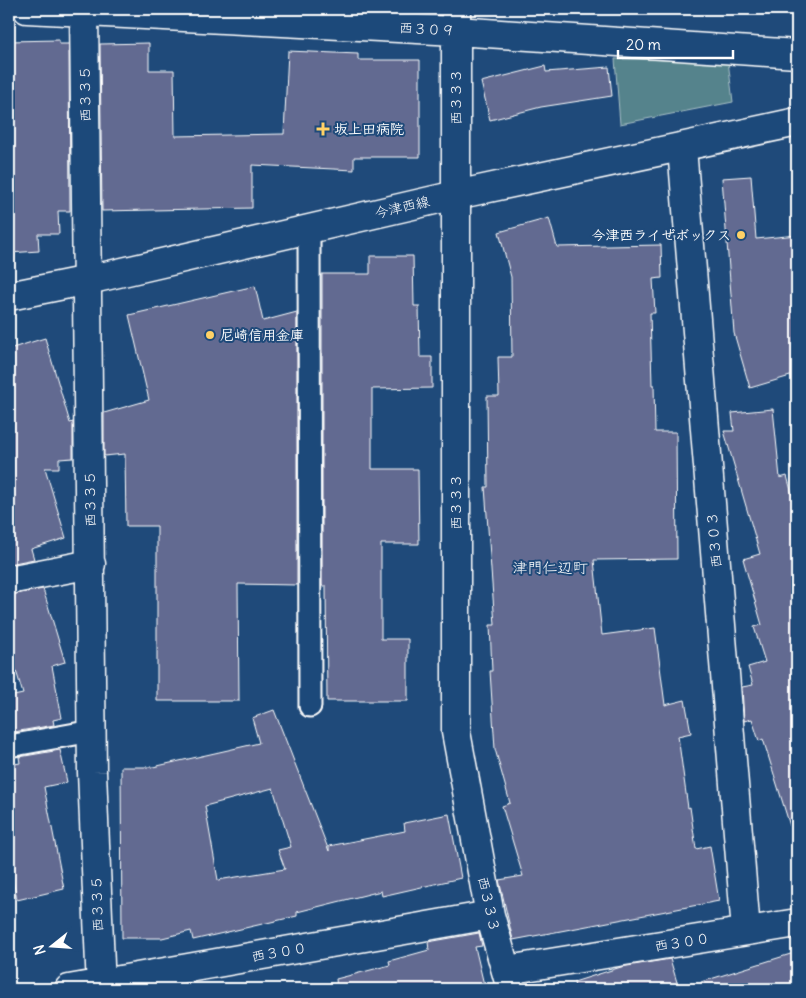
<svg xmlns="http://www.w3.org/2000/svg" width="806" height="998" viewBox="0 0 806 998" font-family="Delius,'Klee One',sans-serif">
<rect width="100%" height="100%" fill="#1f4a7a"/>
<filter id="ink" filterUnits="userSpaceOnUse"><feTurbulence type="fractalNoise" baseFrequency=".02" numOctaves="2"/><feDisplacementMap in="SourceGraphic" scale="10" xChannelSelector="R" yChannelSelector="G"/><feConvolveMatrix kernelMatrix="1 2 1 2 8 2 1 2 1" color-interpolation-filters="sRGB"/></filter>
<g filter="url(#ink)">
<path fill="#55838c" stroke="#aac1c6" d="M 615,59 L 728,61 L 733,102 L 620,124 Z"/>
<path fill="#626b91" stroke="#fff" fill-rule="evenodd" d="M 59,40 L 59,44 L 69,44 L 70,211 L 58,211 L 59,234 L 38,234 L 39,251 L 9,253 L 9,41 Z
M 149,43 L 149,70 L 174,70 L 175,136 L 284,134 L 288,51 L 358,54 L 358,60 L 420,60 L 420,157 L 354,157 L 354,170 L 252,165 L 252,208 L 102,211 L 100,44 Z
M 545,66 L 546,72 L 609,67 L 612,96 L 541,107 L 490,120 L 481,82 Z
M 751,176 L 756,239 L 797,235 L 797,374 L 750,388 L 734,333 L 722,178 Z
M 549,218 L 557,247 L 661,245 L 662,278 L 653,279 L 655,313 L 650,313 L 652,385 L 654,385 L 655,432 L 676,432 L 677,559 L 594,560 L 602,635 L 655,628 L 665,705 L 685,700 L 691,733 L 678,736 L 688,808 L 690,807 L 696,849 L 710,846 L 719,901 L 513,940 L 499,880 L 523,876 L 502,806 L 510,803 L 495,749 L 490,671 L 492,671 L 490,625 L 495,625 L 485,487 L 488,487 L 487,396 L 499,396 L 498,357 L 512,357 L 511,277 L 499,232 Z
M 370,256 L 413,256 L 414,306 L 419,306 L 420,357 L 432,357 L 432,388 L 372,389 L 372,469 L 418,469 L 419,544 L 381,544 L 381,639 L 408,639 L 408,701 L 327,701 L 326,586 L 322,586 L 322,274 L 370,274 Z
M 255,286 L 263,321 L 297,312 L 297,585 L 238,584 L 239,701 L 157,701 L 157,526 L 126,526 L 125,454 L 104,456 L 104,413 L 149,400 L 129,315 Z
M 45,338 L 70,423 L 73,422 L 73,458 L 59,459 L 59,468 L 45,468 L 66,538 L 31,549 L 34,559 L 9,564 L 9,349 Z
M 773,409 L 780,478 L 787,476 L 797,512 L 797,825 L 790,826 L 763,739 L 759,741 L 752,719 L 744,721 L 742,687 L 753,685 L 748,667 L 765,662 L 754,627 L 762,625 L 743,559 L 760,554 L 724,431 L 734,431 L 732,413 Z
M 43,589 L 65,662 L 52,666 L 62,718 L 53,720 L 54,725 L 14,732 L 9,697 L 23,694 L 9,647 L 9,595 Z
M 274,710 L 329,851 L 329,846 L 405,831 L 404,823 L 449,814 L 461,878 L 382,896 L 381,891 L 297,912 L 297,916 L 193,940 L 191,931 L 162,938 L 122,938 L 121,767 L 153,767 L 259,743 L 252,718 ZM 273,788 L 291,847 L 278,850 L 285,869 L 218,880 L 205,806 Z
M 60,750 L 67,782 L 44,787 L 64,889 L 17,900 L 9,860 L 9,765 L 20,763 L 19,757 Z
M 479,933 L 482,946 L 475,947 L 485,989 L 337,989 L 336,979 L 390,965 L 389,961 L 429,950 L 428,942 Z
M 797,952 L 797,989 L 703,989 L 701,982 Z
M 670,959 L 679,989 L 575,989 L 574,982 L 621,967 Z"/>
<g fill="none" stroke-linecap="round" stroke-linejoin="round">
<defs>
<path id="service" d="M 309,227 L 310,706
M 9,746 L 92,731"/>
<path id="minor" d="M 27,9 L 456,31 L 797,54
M 84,9 L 92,772 L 101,989
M 456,9 L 456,732 L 490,915 L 511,989
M 682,148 L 746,931
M 9,580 L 91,564
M 507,970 L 797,923
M 69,989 L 490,915"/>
<path id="tertiary" d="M 9,296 L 88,280 L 456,195 L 797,122"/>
</defs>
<use href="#service" stroke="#fff" stroke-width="25"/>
<use href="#minor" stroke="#fff" stroke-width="31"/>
<use href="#tertiary" stroke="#fff" stroke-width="31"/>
<use href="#service" stroke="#1f4a7a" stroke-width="21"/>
<use href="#minor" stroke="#1f4a7a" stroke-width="28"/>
<use href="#tertiary" stroke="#1f4a7a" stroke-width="28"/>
</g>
</g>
<g fill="#ffd166" stroke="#1f4a7a" stroke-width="2">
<path d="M320.5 121.5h5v5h5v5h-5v5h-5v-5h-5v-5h5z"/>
<circle cx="741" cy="235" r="5"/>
<circle cx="210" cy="335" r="5"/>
</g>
<g text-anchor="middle" stroke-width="4" stroke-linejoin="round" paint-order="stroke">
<g font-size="14" fill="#fff" stroke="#1f4a7a">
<text transform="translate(427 29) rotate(3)" y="5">西３０９</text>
<text transform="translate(85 94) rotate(-91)" y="5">西３３５</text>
<text transform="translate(456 97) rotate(-90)" y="5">西３３３</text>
<text transform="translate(402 207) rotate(-13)" y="5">今津西線</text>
<text transform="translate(90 499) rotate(-91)" y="5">西３３５</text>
<text transform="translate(456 502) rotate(-90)" y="5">西３３３</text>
<text transform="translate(714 540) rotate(-95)" y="5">西３０３</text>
<text transform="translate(97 904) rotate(-92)" y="5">西３３５</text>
<text transform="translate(489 904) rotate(77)" y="5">西３３３</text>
<text transform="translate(682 942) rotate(-9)" y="5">西３００</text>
<text transform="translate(279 952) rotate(-10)" y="5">西３００</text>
</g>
<g font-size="14" font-weight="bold" fill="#fff" stroke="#1f4a7a" text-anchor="start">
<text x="334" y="134">坂上田病院</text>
<text x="731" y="240" text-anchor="end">今津西ライぜボックス</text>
<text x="220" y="340">尼崎信用金庫</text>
</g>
<g font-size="15" fill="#fff" stroke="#1f4a7a">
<text x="550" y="573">津門仁辺町</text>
</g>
</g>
<rect width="806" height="998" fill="none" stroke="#1f4a7a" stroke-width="30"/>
<rect x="15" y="15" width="776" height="968" fill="none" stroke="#fff" stroke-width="2" filter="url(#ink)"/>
<g transform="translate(52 946) rotate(253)" stroke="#1f4a7a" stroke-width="4" paint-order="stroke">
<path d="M0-4L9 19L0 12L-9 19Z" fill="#ffffff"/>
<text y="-8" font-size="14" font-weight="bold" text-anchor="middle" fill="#ffffff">N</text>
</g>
<path d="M618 50v8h115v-8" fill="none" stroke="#ffffff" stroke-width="2.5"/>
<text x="626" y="50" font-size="15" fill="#ffffff" stroke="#1f4a7a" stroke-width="4" paint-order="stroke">20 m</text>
</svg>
